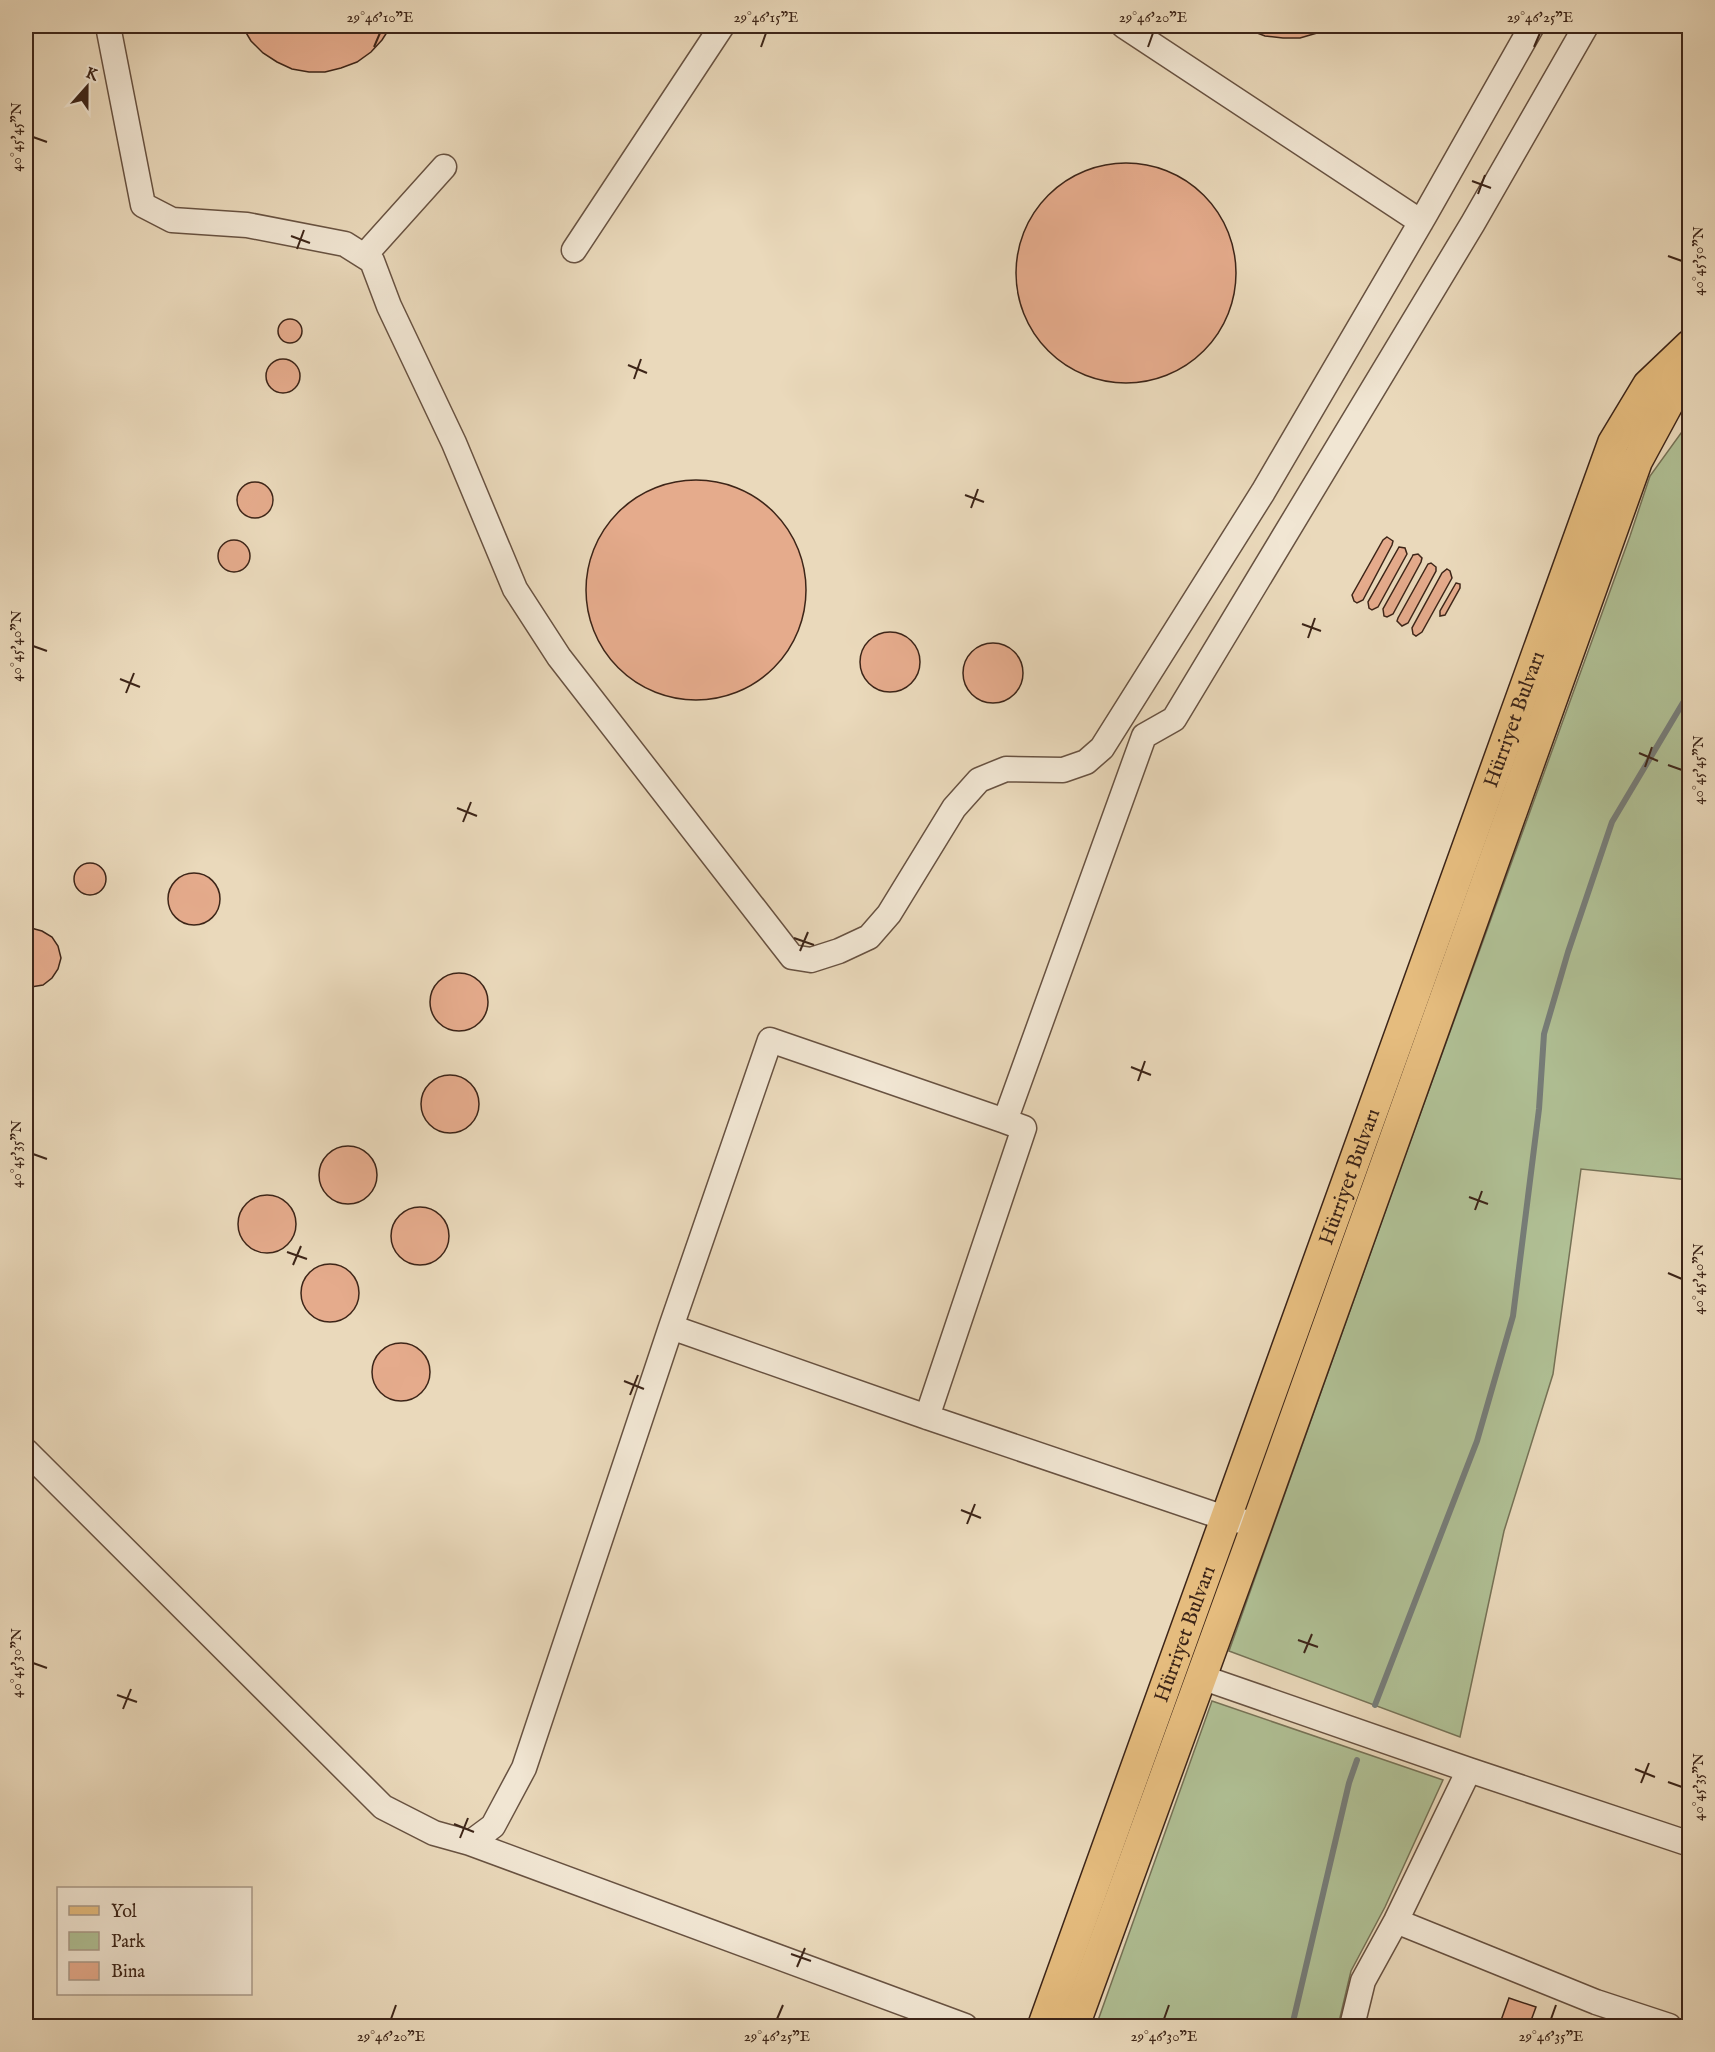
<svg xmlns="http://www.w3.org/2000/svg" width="1715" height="2052" viewBox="0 0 1715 2052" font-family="'IM FELL English',serif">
<rect width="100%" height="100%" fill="#ead9bb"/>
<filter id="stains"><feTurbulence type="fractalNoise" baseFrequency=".00333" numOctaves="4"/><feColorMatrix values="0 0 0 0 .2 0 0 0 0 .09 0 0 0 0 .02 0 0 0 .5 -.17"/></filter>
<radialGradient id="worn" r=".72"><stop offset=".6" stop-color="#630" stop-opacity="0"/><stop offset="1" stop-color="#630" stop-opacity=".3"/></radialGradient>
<path fill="#b0c095" stroke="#767256" stroke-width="1.5" d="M 1689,422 L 1689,1180 L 1581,1169 L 1553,1374 L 1504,1531 L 1460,1737 L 1229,1651 L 1402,1164 L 1630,536 L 1650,476 Z
M 1212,1701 L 1443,1780 L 1385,1907 L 1351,1971 L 1338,2026 L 1096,2026 Z"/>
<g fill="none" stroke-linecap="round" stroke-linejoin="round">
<path stroke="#767d79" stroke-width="6" d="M 1375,1705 L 1477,1441 L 1513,1316 L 1539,1109 L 1544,1034 L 1568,952 L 1612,822 L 1690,691
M 1292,2026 L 1349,1783 L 1357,1760"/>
</g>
<path fill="#e5ab8c" stroke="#3d2518" stroke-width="1.5" d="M 242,26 L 391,26 L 382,40 L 371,52 L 357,62 L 341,68 L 325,72 L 309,72 L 292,69 L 277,62 L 263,53 L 251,41 Z
M 1239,26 L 1332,26 L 1317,33 L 1300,38 L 1283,38 L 1265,36 Z
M1016 273a110 110 0 1 1 220 0a110 110 0 1 1-220 0Z
M278 331a12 12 0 1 1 24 0a12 12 0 1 1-24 0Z
M266 376a17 17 0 1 1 34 0a17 17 0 1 1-34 0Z
M586 590a110 110 0 1 1 220 0a110 110 0 1 1-220 0Z
M237 500a18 18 0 1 1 36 0a18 18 0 1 1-36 0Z
M 1387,537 L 1393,541 L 1392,545 L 1363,600 L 1357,603 L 1354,601 L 1352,595 L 1383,540 Z
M218 556a16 16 0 1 1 32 0a16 16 0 1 1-32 0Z
M 1399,547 L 1405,548 L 1407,554 L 1378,607 L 1372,610 L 1369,608 L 1368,602 Z
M 1418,554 L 1422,558 L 1421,562 L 1393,614 L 1387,617 L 1384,616 L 1383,609 L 1412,557 L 1413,555 Z
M 1431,563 L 1436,567 L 1436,571 L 1408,623 L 1402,626 L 1397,621 L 1398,618 L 1428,564 Z
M 1447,569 L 1450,571 L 1452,578 L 1422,632 L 1416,636 L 1413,634 L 1412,628 L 1442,573 Z
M 1456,583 L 1460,584 L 1460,588 L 1445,615 L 1440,616 L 1440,611 Z
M860 662a30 30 0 1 1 60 0a30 30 0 1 1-60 0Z
M963 673a30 30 0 1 1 60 0a30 30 0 1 1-60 0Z
M74 879a16 16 0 1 1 32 0a16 16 0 1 1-32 0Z
M168 899a26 26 0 1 1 52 0a26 26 0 1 1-52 0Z
M 31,928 L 42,931 L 52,937 L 58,946 L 61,958 L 58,969 L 52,978 L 43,985 L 31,987 L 26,986 L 26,929 Z
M430 1002a29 29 0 1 1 58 0a29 29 0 1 1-58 0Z
M421 1104a29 29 0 1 1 58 0a29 29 0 1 1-58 0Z
M319 1175a29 29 0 1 1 58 0a29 29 0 1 1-58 0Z
M238 1224a29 29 0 1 1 58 0a29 29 0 1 1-58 0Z
M391 1236a29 29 0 1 1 58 0a29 29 0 1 1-58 0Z
M301 1293a29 29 0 1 1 58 0a29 29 0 1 1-58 0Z
M372 1372a29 29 0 1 1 58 0a29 29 0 1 1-58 0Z
M 1509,1998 L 1536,2007 L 1529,2026 L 1499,2026 Z
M 628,2019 L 636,2020 L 643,2026 L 613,2026 L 621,2021 Z"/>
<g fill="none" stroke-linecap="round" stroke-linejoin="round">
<defs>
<path id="minor" d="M 108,26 L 143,205 L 172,220 L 247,225 L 345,244 L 372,261 L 389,306 L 454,443 L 515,589 L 559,657 L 792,957 L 811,960 L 839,951 L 869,937 L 889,914 L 954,808 L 979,780 L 1006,769 L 1063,770 L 1086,762 L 1102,748 L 1263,492 L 1425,215 L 1532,26
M 1124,26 L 1421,222
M 574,250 L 722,26
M 364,256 L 444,167
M 671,1327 L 927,1417 L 1225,1518 L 1257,1524
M 927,1417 L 1024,1128 L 1005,1121
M 26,1451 L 383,1807 L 434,1833 L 470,1843 L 493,1826 L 524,1768 L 671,1327 L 770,1040 L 1005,1121 L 1144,736 L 1174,719 L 1473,223 L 1586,26
M 1201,1677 L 1469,1770 L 1690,1844
M 470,1843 L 965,2026
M 1396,1921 L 1596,2002 L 1669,2026
M 1352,2026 L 1363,1981 L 1396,1921 L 1469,1770"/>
<g id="major">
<path id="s1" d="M 1043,2026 L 1613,443 L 1648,385 L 1690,345"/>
<path d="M 1074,2026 L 1257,1524 L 1637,461 L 1670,400 L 1690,379"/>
</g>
</defs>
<use href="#minor" stroke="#685241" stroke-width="27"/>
<use href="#major" stroke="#3d2518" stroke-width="33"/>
<use href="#minor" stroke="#f1e6d3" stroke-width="24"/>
<use href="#major" stroke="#e5bc7e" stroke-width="30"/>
</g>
<path fill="none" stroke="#3d2518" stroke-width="2" d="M 374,47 L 380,33M 761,47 L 766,33M 1148,47 L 1153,33M 1534,47 L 1540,33M 33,137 L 47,142M 1472,181 L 1491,188M 1478,194 L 1485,175M 291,236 L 310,243M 297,249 L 304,230M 1668,256 L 1682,261M 628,365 L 647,373M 634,379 L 641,359M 965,495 L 984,502M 971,508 L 978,489M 1302,624 L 1321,631M 1308,638 L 1315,618M 33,646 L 47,651M 120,679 L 140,687M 126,693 L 134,673M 1639,753 L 1658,761M 1668,765 L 1682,770M 1645,767 L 1652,747M 457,808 L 477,816M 463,822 L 471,802M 794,938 L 814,945M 800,951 L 808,932M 1131,1067 L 1151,1075M 1138,1081 L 1145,1061M 33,1154 L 47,1159M 1469,1197 L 1488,1204M 1475,1210 L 1482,1191M 287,1252 L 307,1259M 293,1265 L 301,1246M 1668,1273 L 1682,1279M 624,1381 L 644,1389M 630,1395 L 638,1375M 961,1510 L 981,1518M 967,1524 L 975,1504M 1298,1640 L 1318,1647M 1304,1653 L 1312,1634M 33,1663 L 47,1668M 117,1695 L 137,1702M 123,1709 L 131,1689M 1635,1769 L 1655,1777M 1668,1782 L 1682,1787M 1641,1783 L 1649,1763M 454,1824 L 474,1832M 460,1838 L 468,1818M 791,1954 L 811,1961M 797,1967 L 805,1948M 391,2019 L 396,2005M 777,2019 L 783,2005M 1164,2019 L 1169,2005M 1551,2019 L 1556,2005"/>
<g text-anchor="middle" stroke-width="5" stroke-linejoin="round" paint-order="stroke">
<g font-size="21" fill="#3d2518" stroke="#f1e6d3">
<text dy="7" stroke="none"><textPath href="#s1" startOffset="1389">Hürriyet Bulvarı</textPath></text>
<text dy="7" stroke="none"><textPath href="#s1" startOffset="903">Hürriyet Bulvarı</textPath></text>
<text dy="7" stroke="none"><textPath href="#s1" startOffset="417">Hürriyet Bulvarı</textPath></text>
</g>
</g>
<rect width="1715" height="2052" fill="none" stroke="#ead9bb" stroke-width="66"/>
<rect x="57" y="1887" width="195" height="108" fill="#f1e6d3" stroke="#a99988" stroke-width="1.5"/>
<rect x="69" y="1906" width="30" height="9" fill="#e5bc7e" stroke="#a99988" stroke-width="1.5"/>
<text x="111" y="1917" font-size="18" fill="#3d2518">Yol</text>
<rect x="69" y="1932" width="30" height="18" fill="#b0c095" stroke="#a99988" stroke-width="1.5"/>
<text x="111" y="1947" font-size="18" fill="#3d2518">Park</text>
<rect x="69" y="1962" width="30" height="18" fill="#e5ab8c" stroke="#a99988" stroke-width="1.5"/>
<text x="111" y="1977" font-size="18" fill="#3d2518">Bina</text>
<g transform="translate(87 87) rotate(21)" stroke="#f1e6d3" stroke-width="4.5" paint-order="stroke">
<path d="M0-4.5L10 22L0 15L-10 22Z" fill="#3d2518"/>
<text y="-9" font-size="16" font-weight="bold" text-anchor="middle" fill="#3d2518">K</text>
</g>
<rect x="33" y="33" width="1649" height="1986" fill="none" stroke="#3d2518" stroke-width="2"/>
<g font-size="15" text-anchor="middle" fill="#3d2518">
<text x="380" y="22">29°46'10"E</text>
<text x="766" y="22">29°46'15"E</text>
<text x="1153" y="22">29°46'20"E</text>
<text x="1540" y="22">29°46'25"E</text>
<text transform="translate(16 137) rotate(-90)" y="5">40°45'45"N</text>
<text transform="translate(1698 261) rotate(-90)" y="5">40°45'50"N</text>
<text transform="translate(16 646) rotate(-90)" y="5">40°45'40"N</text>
<text transform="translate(1698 770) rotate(-90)" y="5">40°45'45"N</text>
<text transform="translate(16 1154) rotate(-90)" y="5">40°45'35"N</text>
<text transform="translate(1698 1279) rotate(-90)" y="5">40°45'40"N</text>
<text transform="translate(16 1663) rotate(-90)" y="5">40°45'30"N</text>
<text transform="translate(1698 1787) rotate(-90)" y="5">40°45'35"N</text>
<text x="391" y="2041">29°46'20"E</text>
<text x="777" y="2041">29°46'25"E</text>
<text x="1164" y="2041">29°46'30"E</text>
<text x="1551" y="2041">29°46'35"E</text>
</g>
<rect width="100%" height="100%" filter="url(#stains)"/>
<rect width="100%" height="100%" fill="url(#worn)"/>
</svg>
